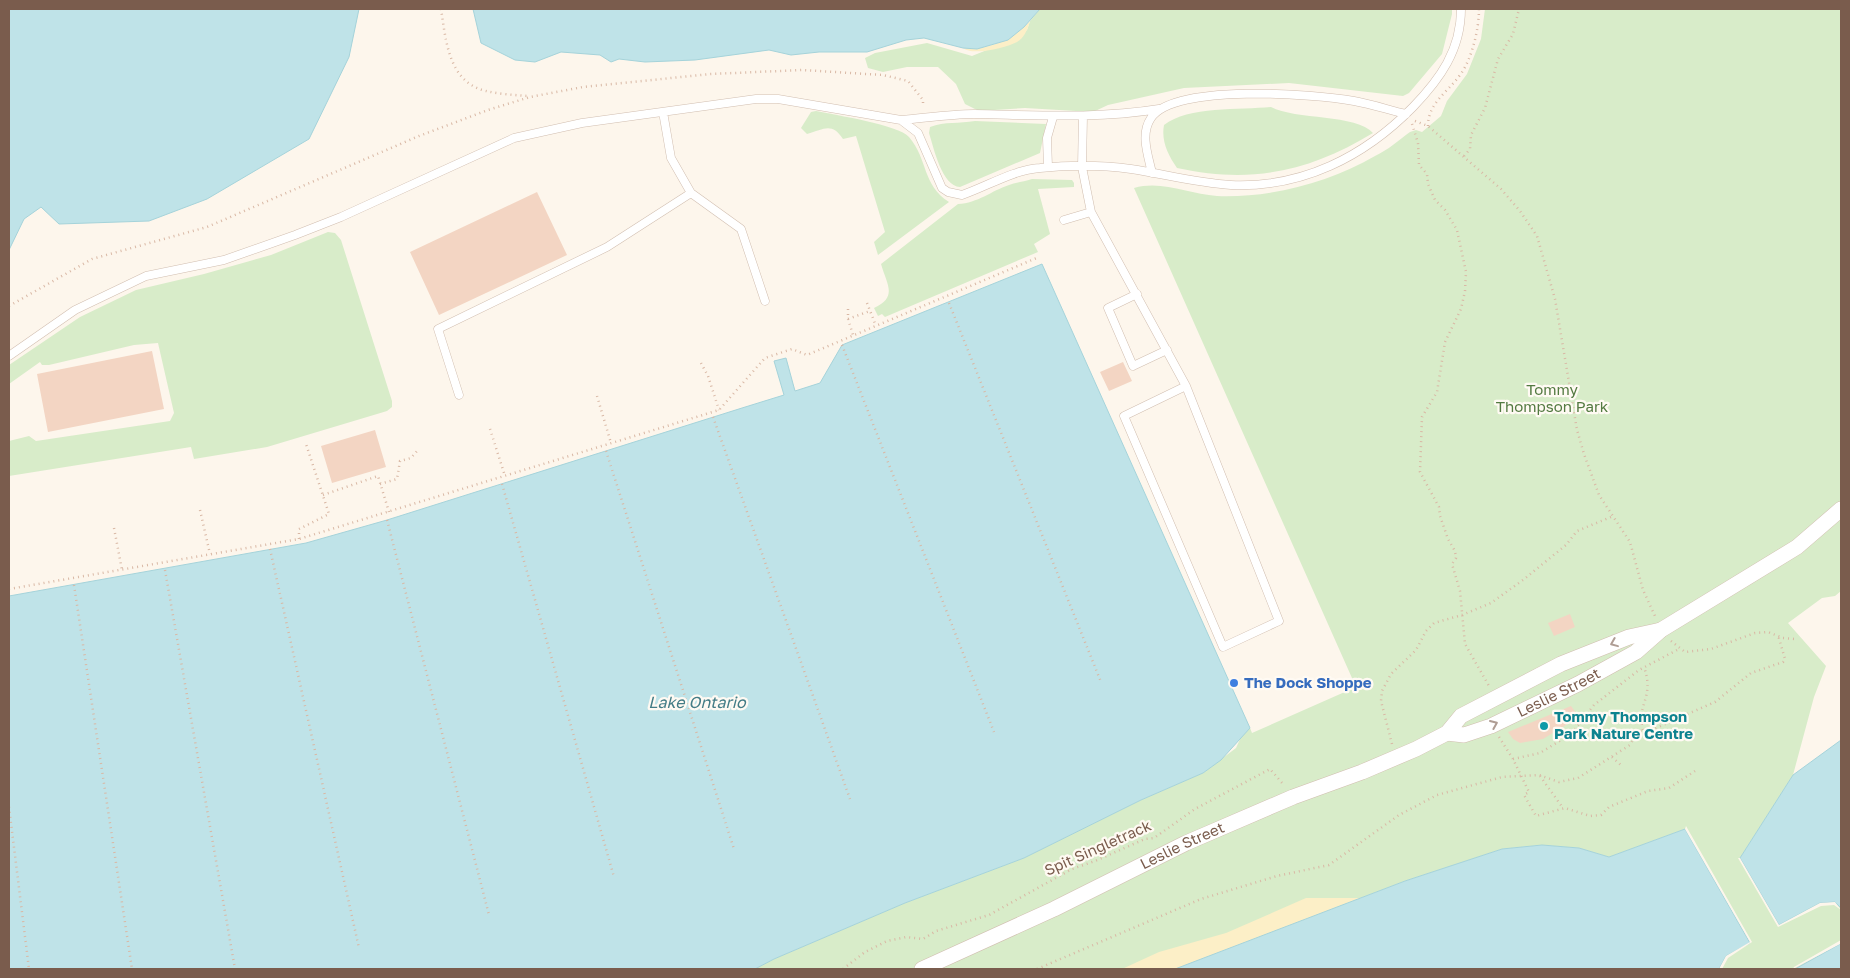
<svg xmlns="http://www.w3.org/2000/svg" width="1850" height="978" viewBox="0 0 1850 978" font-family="'Golos Text',sans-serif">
<rect width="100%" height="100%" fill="#fdf6ec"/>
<path fill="#d8ecc9" d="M 1040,9 L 1452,9 L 1452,14 L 1442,54 L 1409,93 L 1403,96 L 1289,83 L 1184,88 L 1108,105 L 1093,112 L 1025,108 L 979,111 L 965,104 L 956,84 L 938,67 L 907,67 L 883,72 L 868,68 L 865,58 L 875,53 L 927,43 L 972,56 L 992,48 L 1005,46 L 1027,30 L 1030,21 Z
M 1485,9 L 1841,9 L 1841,591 L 1835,596 L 1822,598 L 1788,623 L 1826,666 L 1814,697 L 1793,775 L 1740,858 L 1820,903 L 1835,902 L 1841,908 L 1841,943 L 1795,969 L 1719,969 L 1726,956 L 1750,942 L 1685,829 L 1609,857 L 1579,848 L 1542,845 L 1502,849 L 1405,881 L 1175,969 L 755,969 L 774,959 L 905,903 L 1024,858 L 1141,800 L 1203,773 L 1236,748 L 1241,737 L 1250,728 L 1252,733 L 1356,687 L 1134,188 C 1162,180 1189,194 1217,196 C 1270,198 1329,183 1375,156 C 1388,150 1399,140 1410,132 L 1416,130 L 1422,132 L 1441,116 L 1447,101 L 1467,74 L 1481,39 Z
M 1271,107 C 1295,120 1357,114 1373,133 C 1309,172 1251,184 1177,168 C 1168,155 1161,141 1164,125 C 1188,106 1240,110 1271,107 Z
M 816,111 C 835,115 899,125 909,137 C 928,159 922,185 949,202 L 878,255 L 874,242 L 885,232 L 856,136 L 843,139 C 832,122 824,129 807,134 L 801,128 L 811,112 Z
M 975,121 L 1046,124 L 1040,153 L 960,187 C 942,186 934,149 929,133 L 930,127 C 945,121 959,124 975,121 Z
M 1032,179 L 1072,180 L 1074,183 L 1074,187 L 1038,189 L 1050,234 L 1034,244 L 1038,252 L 885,317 L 882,314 L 878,316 L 874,308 C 898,297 887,285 881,264 L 958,204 C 978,203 991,191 1009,185 C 1017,182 1024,182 1032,179 Z
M 328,232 L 335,233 L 341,240 L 392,401 L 392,407 L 387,411 L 267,447 L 194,459 L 191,447 L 9,476 L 9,441 L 29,436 L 36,441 L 170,421 L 174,413 L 158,343 L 134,345 L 49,365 L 42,365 L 40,362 L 9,384 L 9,365 L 80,317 L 136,290 L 204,274 L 271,255 Z"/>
<path fill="#fcefc7" d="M 1030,21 C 1028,29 1024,38 1017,42 C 1006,48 972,56 963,48 C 987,50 1013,40 1030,21 Z
M 1306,898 L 1361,898 L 1175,969 L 1122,969 L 1159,952 L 1226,933 Z"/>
<path fill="#bfe3e8" stroke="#a5d3da" d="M 9,9 L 359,9 L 349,57 L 309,139 L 207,199 L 149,221 L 59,224 L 41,207 L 24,219 L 9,250 Z
M 473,9 L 1040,9 L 1024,27 L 1008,40 L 977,49 L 963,48 L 924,38 L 906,40 L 867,52 L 819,52 L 791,55 L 769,50 L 695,60 L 645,62 L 619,59 L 611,62 L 600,55 L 561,52 L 535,62 L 515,60 L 481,43 Z
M 1042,264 L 1250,728 L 1221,760 L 1203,773 L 1141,800 L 1024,858 L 905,903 L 774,959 L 755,969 L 9,969 L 9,596 L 306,543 L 387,520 L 742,408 L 784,395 L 774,361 L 786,358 L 795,391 L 820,383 L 842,345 Z
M 1841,740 L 1841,908 L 1835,902 L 1820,903 L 1779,925 L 1740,858 L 1793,775 Z
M 1685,829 L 1750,943 L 1726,956 L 1719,969 L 1175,969 L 1405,881 L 1502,849 L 1542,845 L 1579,848 L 1609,857 Z
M 1841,943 L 1841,969 L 1795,969 L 1840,944 Z"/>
<path fill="#fdf6ec" d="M 1686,826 L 1752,942 L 1728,958 L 1722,969 L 1719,969 L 1726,956 L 1750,942 L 1685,829 Z
M 1738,858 L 1740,858 L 1779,925 L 1820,903 L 1835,902 L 1841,910 L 1834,905 L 1821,906 L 1778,927 Z
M 1841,940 L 1840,944 L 1793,969 L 1794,967 Z"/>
<path fill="#f3d5c3" d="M 537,192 L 567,255 L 439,315 L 410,252 Z
M 152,351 L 164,409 L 48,432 L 37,374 Z
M 1123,362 L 1132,381 L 1109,391 L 1100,372 Z
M 375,430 L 386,467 L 332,483 L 321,446 Z
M 1570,614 L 1575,627 L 1554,636 L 1548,623 Z
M 1571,706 L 1579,717 L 1543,739 L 1520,743 L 1513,739 L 1508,732 Z"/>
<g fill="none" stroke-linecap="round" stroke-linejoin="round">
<defs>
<path id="lane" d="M 663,112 L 671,158 L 691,193 L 741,229 L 765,301
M 1083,116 L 1082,167 L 1091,212 L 1186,386 L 1279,621 L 1223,647 L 1124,416 L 1186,386
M 902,120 C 926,118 950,114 974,114 C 1037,115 1097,119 1159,109
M 1048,167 L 1047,138 L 1053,117
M 1152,173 C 1148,155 1140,134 1151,118 C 1174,83 1315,94 1354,101 C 1371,104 1389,110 1406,114
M 1064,220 L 1091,212
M 1137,294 L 1108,308 L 1133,366 L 1167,350
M 9,356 L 75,310 L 146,276 L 224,260 L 295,235 L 341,217 L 514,138 L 582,123 L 756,99 L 778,99 L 901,120 L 918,133 L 942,188 L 948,192 L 962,195 C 988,186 1013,170 1040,168 C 1069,165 1102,165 1131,169 C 1164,174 1197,183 1231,185 C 1302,188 1364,157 1413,107 C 1440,79 1461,50 1461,9
M 459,395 L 438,329 L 607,247 L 691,193"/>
<g id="street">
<path id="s1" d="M 1447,733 L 1464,735 L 1491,726 L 1578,684 L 1636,652 L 1661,630 L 1797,547 L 1841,509"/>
<path id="s2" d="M 922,969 L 1054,909 L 1186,843 L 1293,797 L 1362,772 L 1416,749 L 1447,733 L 1461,716 L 1561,664 L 1629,637 L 1661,630"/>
</g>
</defs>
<use href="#lane" stroke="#d1beb0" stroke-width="9"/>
<use href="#street" stroke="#d1beb0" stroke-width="16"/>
<path stroke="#d9b8a5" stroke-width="2.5" stroke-dasharray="1 4" stroke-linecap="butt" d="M 441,9 C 446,40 448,82 486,91 C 499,94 514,95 528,96
M 1415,121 L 1428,126 L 1501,189 L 1520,211 L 1537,236 L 1555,299 L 1577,430 L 1584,454 L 1599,495 L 1630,542 L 1643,590 L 1655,616
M 1412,124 L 1418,143 L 1419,165 L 1427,174 L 1428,184 L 1435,200 L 1445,210 L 1457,230 L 1466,272 L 1465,291 L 1461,309 L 1445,342 L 1437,392 L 1422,417 L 1420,472 L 1439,507 L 1440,516 L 1448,539 L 1455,551 L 1456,558 L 1452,564 L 1460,591 L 1465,644 L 1489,686
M 1428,126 C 1428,103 1447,93 1460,75 C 1472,59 1479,29 1479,9
M 1464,156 L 1470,149 L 1471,135 L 1485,108 L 1498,59 L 1513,34 L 1519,9
M 867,303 L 876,326
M 949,303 L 1101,682
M 9,306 L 92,259 L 207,227 L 419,136 L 488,110 L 530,97 L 583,87 L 711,74 L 802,70 L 883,75 L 908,81 L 923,100 L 923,107
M 848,309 L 848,319 L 853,335
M 848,319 L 870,311
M 842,345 L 994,732
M 701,363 L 708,376 L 719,410
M 597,396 L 611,443
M 713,417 L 850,799
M 490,429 L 505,476
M 606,451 L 734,849
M 380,484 L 397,479 L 400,461 L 411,458 L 417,451
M 502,484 L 614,877
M 323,495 L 378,476 L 389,512
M 200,510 L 210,554
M 387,520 L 489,915
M 114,528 L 122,570
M 299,539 L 299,529 L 329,514 L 306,444
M 270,549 L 359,948
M 165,570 L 235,969
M 74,585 L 132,969
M 9,589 L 299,539 L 719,410 L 765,358 L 792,349 L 807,355 L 1039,257
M 1671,641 L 1685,652 L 1711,649 L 1755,633 L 1768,632 L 1783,638 L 1795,639
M 1643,730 C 1636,704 1655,698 1644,667
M 1499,737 L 1513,759 L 1529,792 L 1524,795 L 1536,816 L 1565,808 L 1590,816 L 1601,815 L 1609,807 L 1648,791 L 1669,788 L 1695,771
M 1392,744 L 1381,701 L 1382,691 L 1391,674 L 1416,650 L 1426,631 L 1434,623 L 1462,615 L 1491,603 L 1523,580 L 1566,545 L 1577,531 L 1611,517
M 1612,757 L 1623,767
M 1513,759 L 1540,753 L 1571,734 L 1594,705 L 1639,670 L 1679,649
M 1540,776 L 1563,808
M 9,807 L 29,969
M 843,969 L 865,952 L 887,941 L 906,937 L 923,939 L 936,931 L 989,915 L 1072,869 L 1095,861 L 1145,839 L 1154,838 L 1195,809 L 1270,769 L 1283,784
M 1037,969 L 1201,899 L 1277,876 L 1329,865 L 1399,815 L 1437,795 L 1502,777 L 1539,775 L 1559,782 L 1578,778 L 1630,745 L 1637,732 L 1656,728 L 1715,702 L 1751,673 L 1783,662 L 1785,659 L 1778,635"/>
<use href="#lane" stroke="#fff" stroke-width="8"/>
<use href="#street" stroke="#fff" stroke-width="15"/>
</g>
<defs><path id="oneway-chevron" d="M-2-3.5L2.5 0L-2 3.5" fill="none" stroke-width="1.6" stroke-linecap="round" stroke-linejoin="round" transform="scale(1.25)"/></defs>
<g stroke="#af9d94">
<use href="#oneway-chevron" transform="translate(1614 643) rotate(158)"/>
<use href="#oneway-chevron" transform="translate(1494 724) rotate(-23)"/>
</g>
<circle fill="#3f7fe0" stroke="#fffaf3" stroke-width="2" cx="1234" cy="683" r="5"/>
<circle fill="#0f9aa8" stroke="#fffaf3" stroke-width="2" cx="1544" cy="726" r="5"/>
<g text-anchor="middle" stroke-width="4.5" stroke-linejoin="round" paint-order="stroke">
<g font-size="15" fill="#537a41" stroke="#fffaf3">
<text x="1552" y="395">Tommy<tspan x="1552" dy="17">Thompson Park</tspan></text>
</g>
<g font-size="15" font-weight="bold" fill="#366cbe" stroke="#fffaf3" text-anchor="start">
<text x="1244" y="688">The Dock Shoppe</text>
</g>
<g font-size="15" fill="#7a5c4d" stroke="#fffaf3">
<text dy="5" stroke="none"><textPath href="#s1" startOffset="121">Leslie Street</textPath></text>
<text dy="5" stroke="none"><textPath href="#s2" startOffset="288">Leslie Street</textPath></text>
<text transform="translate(1098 848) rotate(-24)" y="5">Spit Singletrack</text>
</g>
<g font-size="15" font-weight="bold" fill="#0d838f" stroke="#fffaf3" text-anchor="start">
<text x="1554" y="722">Tommy Thompson<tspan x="1554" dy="17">Park Nature Centre</tspan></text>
</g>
<g font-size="16" font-style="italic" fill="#437c86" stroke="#fffaf3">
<text x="697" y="708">Lake Ontario</text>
</g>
</g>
<rect width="1850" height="978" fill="none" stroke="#7a5c4d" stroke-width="20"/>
</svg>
